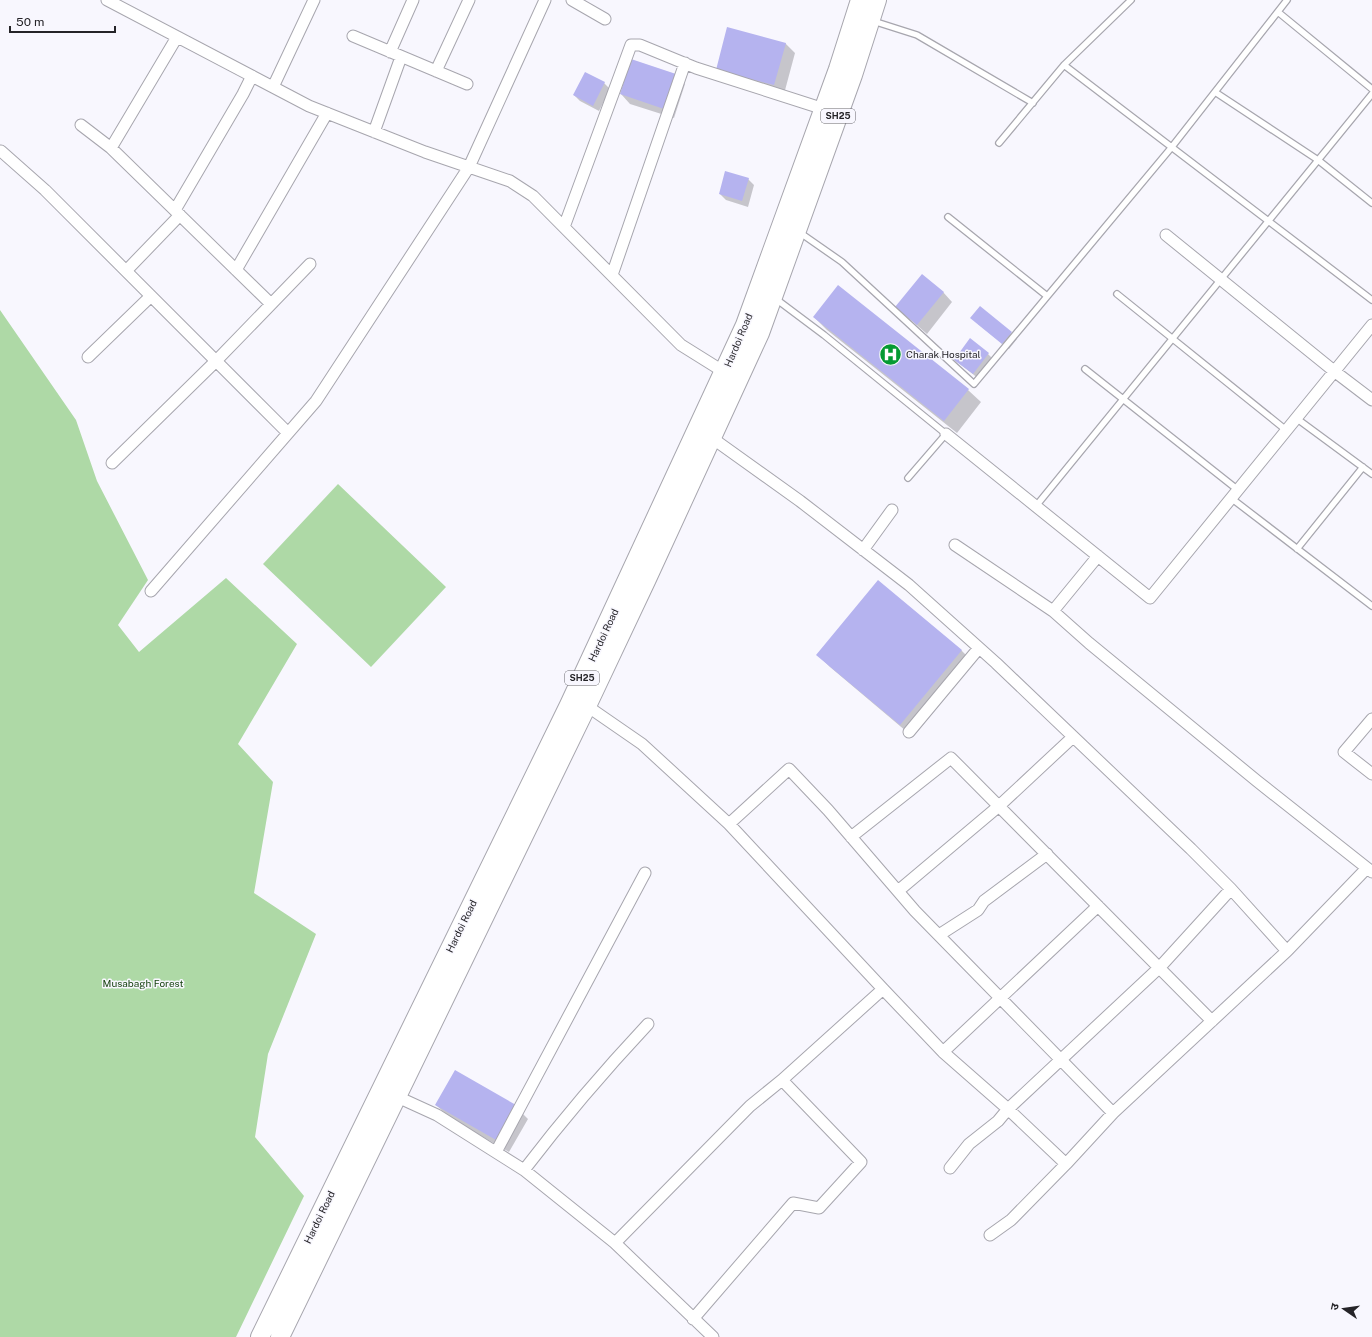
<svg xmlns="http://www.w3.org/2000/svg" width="1372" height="1337" viewBox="0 0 1372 1337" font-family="'Public Sans','Noto Sans Devanagari',sans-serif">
<rect width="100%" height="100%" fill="#f8f7fe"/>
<path fill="#aed9a6" d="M 0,310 L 76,420 L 97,481 L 148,580 L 118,625 L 139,652 L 226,578 L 297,644 L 238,744 L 273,782 L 254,893 L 316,934 L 268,1054 L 255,1137 L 304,1196 L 236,1337 L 0,1337 Z
M 338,484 L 446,587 L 371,667 L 263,564 Z"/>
<path fill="#0003" d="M 785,43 L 795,53 L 784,94 L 727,79 Z
M 676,74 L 685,84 L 674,118 L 630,104 L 621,94 Z
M 604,83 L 610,89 L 599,111 L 580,101 L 574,95 Z
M 748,179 L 754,185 L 748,207 L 726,200 L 720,194 Z
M 943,292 L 952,302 L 927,334 L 896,307 Z
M 980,308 L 1017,339 L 1009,349 L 978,324 Z
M 814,317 L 968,390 L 981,402 L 957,433 L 827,330 Z
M 988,354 L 994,360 L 979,379 L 955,360 Z
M 961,650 L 974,663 L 913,737 L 830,667 L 817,654 Z
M 436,1105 L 515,1106 L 528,1119 L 509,1152 L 449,1117 Z"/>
<path fill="#b5b3ef" d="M 727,27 L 786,43 L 774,85 L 716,70 Z
M 631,59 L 676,74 L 664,109 L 620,94 Z
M 585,72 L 605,82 L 593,106 L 573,95 Z
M 725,171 L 749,178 L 742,201 L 719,194 Z
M 922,274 L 944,292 L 917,325 L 895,307 Z
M 838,285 L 969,389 L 944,421 L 813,317 Z
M 980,306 L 1012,332 L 1002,344 L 970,318 Z
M 970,338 L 989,353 L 973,374 L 954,360 Z
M 878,580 L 962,650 L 900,725 L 816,655 Z
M 455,1070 L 516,1105 L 496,1140 L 435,1105 Z"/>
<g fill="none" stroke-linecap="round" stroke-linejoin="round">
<defs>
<path id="lane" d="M 1278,12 L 1372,89
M 873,21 L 917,35 L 1033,103
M 1064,65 L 1372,300
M 1215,92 L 1318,160 L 1372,203
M 999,143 L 1064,65 L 1131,0
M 948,217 L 1047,296
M 799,232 L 842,262 L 974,384 L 1171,148 L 1287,0
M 1117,294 L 1286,430
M 776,299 L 824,335 L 946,434 L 908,478
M 1085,369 L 1238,490
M 1296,418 L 1372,474
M 1231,498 L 1372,606
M 1036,506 L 1372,94
M 1297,549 L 1363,467"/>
<path id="street" d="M 107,0 L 309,106 L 425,152 L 510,181 L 533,196 L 681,345 L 729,375
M 572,0 L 605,19
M 353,36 L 467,84
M 390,52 L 413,0
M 436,71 L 469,0
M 273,87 L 314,0
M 81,125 L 111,148 L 271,304
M 374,132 L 401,57
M 111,148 L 177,37
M 1,151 L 45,190 L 288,433
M 175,210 L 243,94 L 252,76
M 564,227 L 631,45 L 640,45 L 696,68 L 824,109
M 1166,235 L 1334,371 L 1372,400
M 236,270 L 327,113
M 126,271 L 180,215
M 612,275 L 685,63
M 88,357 L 151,296
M 946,434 L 1150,598 L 1372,325
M 112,463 L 216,361 L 310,264
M 955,545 L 1053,611 L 1089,643 L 1257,781 L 1372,872
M 863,550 L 892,510
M 151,591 L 316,401 L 469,167 L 545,0
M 1053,611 L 1098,556
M 587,706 L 642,744 L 729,824 L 789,769 L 828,810 L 915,911 L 1113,1113 L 1287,951 L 1231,889 L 1191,849 L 996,663 L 909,585 L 800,501 L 712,438
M 1372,719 L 1344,752 L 1372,774
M 909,732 L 979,648
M 729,824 L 883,989 L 943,1052 L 1008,1109 L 1066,1164
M 851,837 L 951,758 L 1212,1021
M 898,891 L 999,806 L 1073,737
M 939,935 L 978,910 L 984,901 L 1047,854
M 1287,951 L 1367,868
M 943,1052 L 1098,906
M 391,1094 L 437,1115 L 524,1170 L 615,1243 L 713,1337
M 496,1152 L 645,873
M 950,1168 L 969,1144 L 998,1121 L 1008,1109 L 1160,967 L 1231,889
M 524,1170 C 563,1119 604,1071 648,1024
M 990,1235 L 1011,1220 L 1066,1164 L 1113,1113
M 615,1243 L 750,1106 L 782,1080
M 693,1319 L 793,1203 L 819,1208 L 861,1162 L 782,1080 L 883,989"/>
<path id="primary" d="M 260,1337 L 569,705 L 745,325 L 838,69 L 860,0
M 280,1337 L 587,706 L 647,579 L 760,333 L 853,75 L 877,0"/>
</defs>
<use href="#lane" stroke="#a7a6ae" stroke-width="8"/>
<use href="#street" stroke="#a7a6ae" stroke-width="13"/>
<use href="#primary" stroke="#a7a6ae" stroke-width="20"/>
<use href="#lane" stroke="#fff" stroke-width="5.5"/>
<use href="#street" stroke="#fff" stroke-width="11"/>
<use href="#primary" stroke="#fff" stroke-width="18"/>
</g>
<defs>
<symbol id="hospital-disc" viewBox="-11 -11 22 22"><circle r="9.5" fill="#059a33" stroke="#f8f7fe"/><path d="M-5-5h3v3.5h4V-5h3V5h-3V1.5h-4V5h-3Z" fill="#fff"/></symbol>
</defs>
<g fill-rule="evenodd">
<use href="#hospital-disc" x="878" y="342" width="25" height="25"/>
</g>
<g text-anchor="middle" stroke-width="3" stroke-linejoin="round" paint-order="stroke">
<g fill="#f8f7fe" stroke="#646368" stroke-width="1">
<rect x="821" y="109" width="34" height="14" rx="3"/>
<rect x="565" y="671" width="34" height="14" rx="3"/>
</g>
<g font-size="9" font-weight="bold" fill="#252428">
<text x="838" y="119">SH25</text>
<text x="582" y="681">SH25</text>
</g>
<g font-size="10" fill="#252428" stroke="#f8f7fe">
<text transform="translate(738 340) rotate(-67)" y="4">Hardoi Road</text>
<text transform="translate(603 635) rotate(-65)" y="4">Hardoi Road</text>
<text transform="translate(461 926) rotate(-64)" y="4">Hardoi Road</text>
<text transform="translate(319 1217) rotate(-64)" y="4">Hardoi Road</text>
</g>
<g font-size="10" fill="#252428" stroke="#f8f7fe" text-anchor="start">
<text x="906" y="358">Charak Hospital</text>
</g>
<g font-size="10" fill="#16420f" stroke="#f8f7fe">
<text x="143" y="987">Musabagh Forest</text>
</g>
</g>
<g transform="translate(1344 1309) rotate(283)" stroke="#f8f7fe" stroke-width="3" paint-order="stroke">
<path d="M0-3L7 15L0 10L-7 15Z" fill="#252428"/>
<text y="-6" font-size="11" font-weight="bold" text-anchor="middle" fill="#252428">उ</text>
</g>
<path d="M10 26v6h105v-6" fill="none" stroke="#252428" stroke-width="2"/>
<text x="16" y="26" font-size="12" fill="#252428" stroke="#f8f7fe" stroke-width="3" paint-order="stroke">50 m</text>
</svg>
